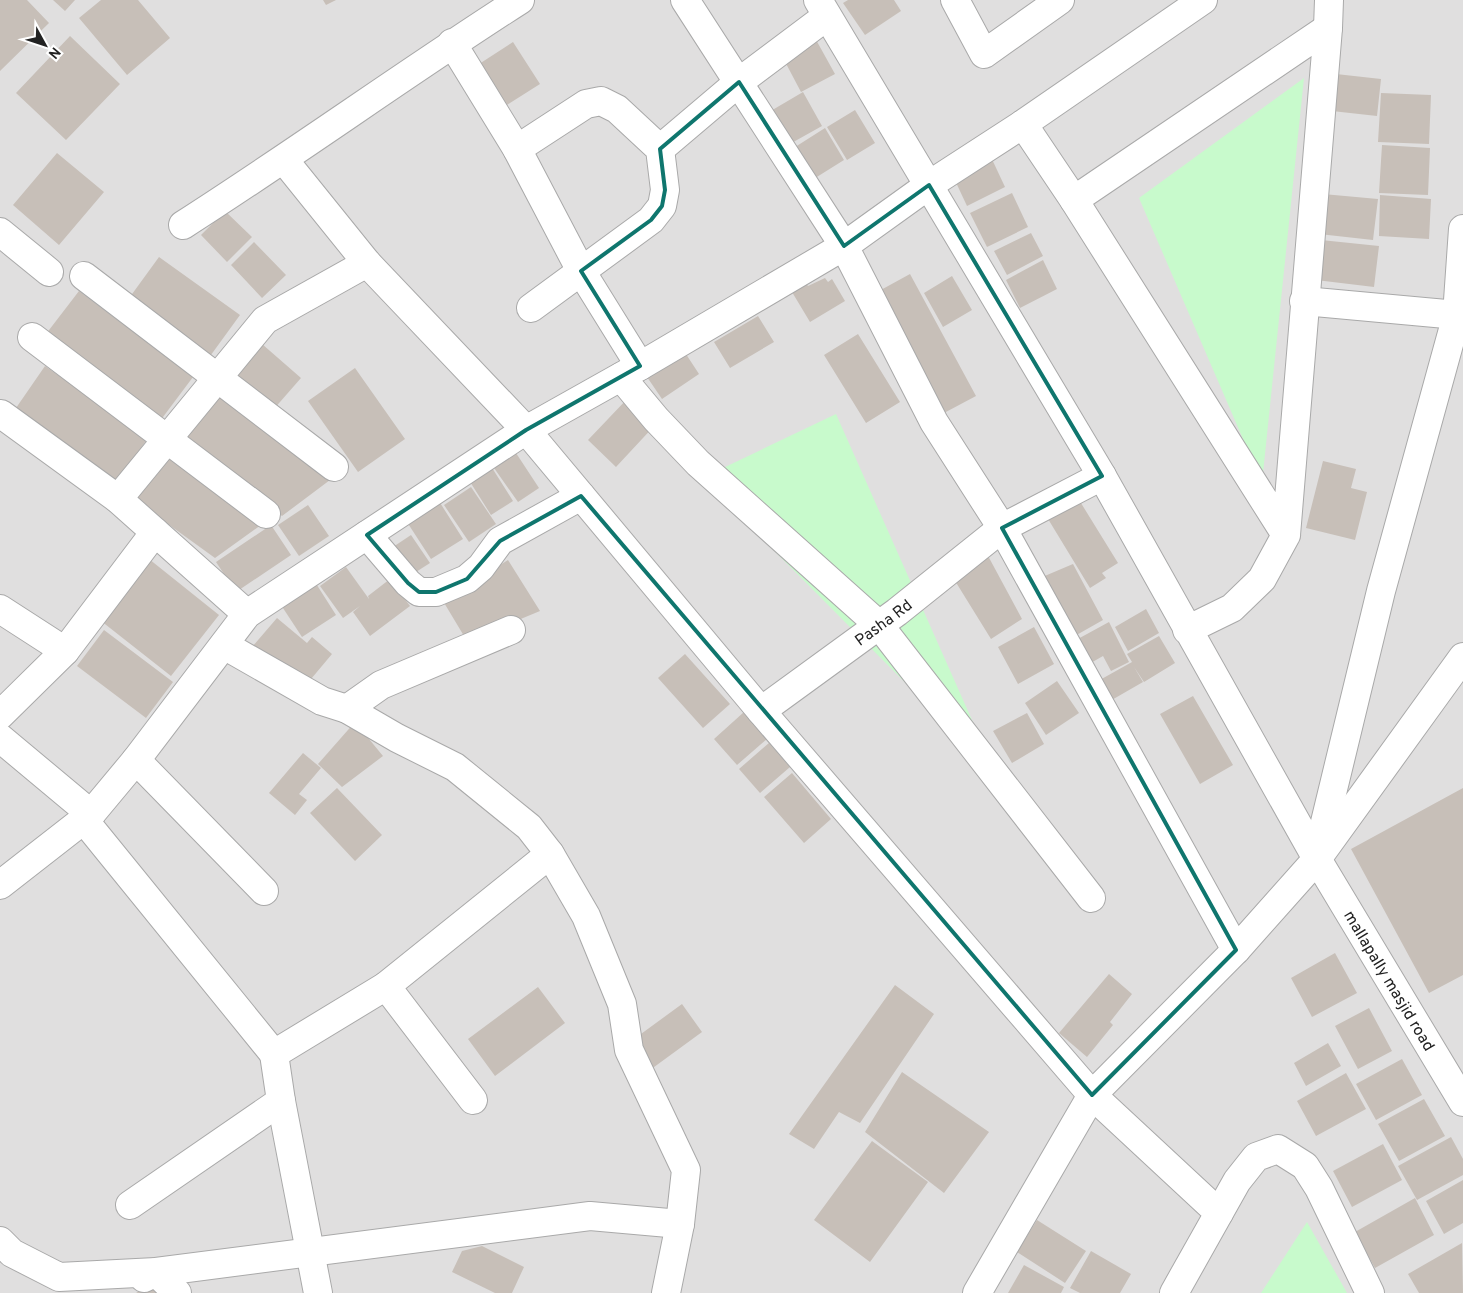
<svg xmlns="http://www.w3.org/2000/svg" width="1463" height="1293" viewBox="0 0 1463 1293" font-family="Overpass,sans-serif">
<rect width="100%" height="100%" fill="#f2efe9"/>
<path fill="#e0dfdf" d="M 0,0 L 1463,0 L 1463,1293 L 0,1293 Z"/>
<path fill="#c8facc" d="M 1304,78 L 1262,483 L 1139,198 Z
M 836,414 L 996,774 L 702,478 Z
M 1307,1222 L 1347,1293 L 1261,1293 Z"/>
<path fill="#c7bfb8" d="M 0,0 L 27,0 L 49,23 L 0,71 Z
M 53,0 L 75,0 L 65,11 Z
M 101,0 L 138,0 L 170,38 L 127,75 L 79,18 Z
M 323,0 L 336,0 L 326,5 Z
M 848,0 L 894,0 L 901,11 L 865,35 L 843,3 Z
M 70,36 L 120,84 L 66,140 L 16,93 Z
M 815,38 L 835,74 L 801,92 L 782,56 Z
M 513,42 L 540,84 L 502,108 L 476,66 Z
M 1327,73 L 1381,79 L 1377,116 L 1323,110 Z
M 803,92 L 822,126 L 788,145 L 769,112 Z
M 1381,93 L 1431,95 L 1429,144 L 1378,142 Z
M 855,110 L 875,143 L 847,160 L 827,127 Z
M 825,128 L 844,160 L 812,180 L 792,149 Z
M 1382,145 L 1430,148 L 1428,195 L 1379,193 Z
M 57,153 L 104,192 L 59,245 L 13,205 Z
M 990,155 L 1005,187 L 967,206 L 952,174 Z
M 1012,193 L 1028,227 L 987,247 L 970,213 Z
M 1323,194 L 1378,199 L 1373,240 L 1319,234 Z
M 1380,195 L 1431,199 L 1429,239 L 1379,236 Z
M 225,211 L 252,237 L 227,262 L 201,235 Z
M 1031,233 L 1043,256 L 1007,275 L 994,251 Z
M 1321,240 L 1379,246 L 1374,287 L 1316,280 Z
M 254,242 L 286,275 L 262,298 L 231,265 Z
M 159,257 L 240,315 L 208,359 L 127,301 Z
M 1043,260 L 1057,289 L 1020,308 L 1006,280 Z
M 910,274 L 976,396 L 944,413 L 879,291 Z
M 952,276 L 972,310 L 943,327 L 924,293 Z
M 825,278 L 828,282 L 832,279 L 845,301 L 810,322 L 792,292 L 806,283 L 808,286 Z
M 79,291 L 193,377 L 160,421 L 46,334 Z
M 758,316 L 774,342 L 730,368 L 714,342 Z
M 858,334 L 900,402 L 866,423 L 824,355 Z
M 262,344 L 301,378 L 273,410 L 234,376 Z
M 682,348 L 699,374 L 662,399 L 645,374 Z
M 45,366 L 148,438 L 118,481 L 16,408 Z
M 355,368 L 405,439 L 358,472 L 308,401 Z
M 217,393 L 330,480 L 282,516 L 180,439 Z
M 628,398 L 656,424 L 616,467 L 588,440 Z
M 167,453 L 261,525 L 215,558 L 132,498 Z
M 516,453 L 539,488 L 518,502 L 494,468 Z
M 1323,461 L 1356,469 L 1351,488 L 1367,492 L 1355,540 L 1306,528 Z
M 489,463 L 513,501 L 491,515 L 467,477 Z
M 471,487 L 496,524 L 469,542 L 444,505 Z
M 1076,495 L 1118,563 L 1102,573 L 1106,578 L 1090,588 L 1045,514 Z
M 437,498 L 463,539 L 431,559 L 405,519 Z
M 308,505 L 329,536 L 299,556 L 278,525 Z
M 271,525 L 291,555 L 236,592 L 216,562 Z
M 411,535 L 430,563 L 405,579 L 387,551 Z
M 987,554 L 1022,619 L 991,639 L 952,576 Z
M 144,555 L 219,615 L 171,676 L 96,617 Z
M 508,560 L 540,611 L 467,641 L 443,601 Z
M 1073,564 L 1103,620 L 1073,637 L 1040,578 Z
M 346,567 L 369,599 L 368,596 L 390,579 L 410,606 L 370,636 L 353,612 L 360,606 L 343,618 L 320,586 Z
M 315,582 L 336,615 L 302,637 L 281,605 Z
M 1146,609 L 1159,633 L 1128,651 L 1115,627 Z
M 277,618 L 307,643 L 312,637 L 332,654 L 306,685 L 252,647 Z
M 1109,622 L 1129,662 L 1111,671 L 1103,656 L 1089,664 L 1076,640 Z
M 1034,627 L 1054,664 L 1018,684 L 998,647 Z
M 104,630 L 173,682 L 146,718 L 77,666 Z
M 1159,636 L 1175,663 L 1144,682 L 1134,667 L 1143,682 L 1110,701 L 1098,681 L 1132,662 L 1127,654 Z
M 685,654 L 730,704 L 703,728 L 658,678 Z
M 1057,681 L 1079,713 L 1046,735 L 1025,703 Z
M 1193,696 L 1233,765 L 1200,784 L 1160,714 Z
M 744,712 L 767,739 L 737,765 L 714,739 Z
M 1027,713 L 1044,744 L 1012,763 L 993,731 Z
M 355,722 L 383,756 L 342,787 L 318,764 Z
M 769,743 L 790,767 L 760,793 L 739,769 Z
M 303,753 L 321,768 L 299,794 L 307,800 L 295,815 L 269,793 Z
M 792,773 L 831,819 L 804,843 L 764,797 Z
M 337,788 L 382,835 L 355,861 L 310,813 Z
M 1463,788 L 1463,975 L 1429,993 L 1351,849 Z
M 1335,953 L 1357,993 L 1312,1017 L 1291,978 Z
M 1109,974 L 1132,994 L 1110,1022 L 1113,1025 L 1087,1057 L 1059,1033 Z
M 895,985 L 934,1014 L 860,1123 L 839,1112 L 814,1149 L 789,1134 Z
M 538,987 L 565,1023 L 495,1076 L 468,1039 Z
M 682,1004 L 702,1032 L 650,1070 L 630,1042 Z
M 1369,1008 L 1392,1051 L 1358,1069 L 1335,1026 Z
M 1328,1043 L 1341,1066 L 1306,1086 L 1294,1063 Z
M 1402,1059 L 1422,1095 L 1376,1120 L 1356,1084 Z
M 902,1072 L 989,1132 L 944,1193 L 865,1132 Z
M 1346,1073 L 1366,1109 L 1316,1136 L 1297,1101 Z
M 1424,1099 L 1445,1136 L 1399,1161 L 1378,1124 Z
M 1451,1137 L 1463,1159 L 1463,1175 L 1417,1200 L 1398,1166 Z
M 872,1141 L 928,1182 L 870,1262 L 814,1220 Z
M 1383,1144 L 1402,1180 L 1352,1207 L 1333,1171 Z
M 1463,1180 L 1463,1223 L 1444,1234 L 1426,1201 Z
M 1415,1198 L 1434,1235 L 1375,1268 L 1355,1232 Z
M 1037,1220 L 1086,1251 L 1065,1283 L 1017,1252 Z
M 1462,1243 L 1463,1293 L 1419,1293 L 1408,1274 Z
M 482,1246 L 524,1267 L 512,1293 L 495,1293 L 452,1272 L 462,1251 Z
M 1091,1251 L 1131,1274 L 1120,1293 L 1080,1293 L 1070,1288 Z
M 1024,1265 L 1064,1287 L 1061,1293 L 1008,1293 Z
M 156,1281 L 164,1293 L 136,1293 Z"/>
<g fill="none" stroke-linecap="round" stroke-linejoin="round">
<defs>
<g id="minor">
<path d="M 685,0 L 844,246 L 934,422 L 1002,528 L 1236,950"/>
<path id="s1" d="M 818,0 L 1102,476 L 1317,859 L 1463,1102"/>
<path d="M 955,0 L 984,54 L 1060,0"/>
<path d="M 1328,28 L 1329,0"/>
<path d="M 452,43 L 517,149 L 581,271 L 640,366"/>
<path d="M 1023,124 L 1074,200"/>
<path d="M 517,149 L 586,104 L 601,101 L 617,109 L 660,149 L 665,190 L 662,206 L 651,220 L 531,308"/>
<path d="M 660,149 L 739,82 L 827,16"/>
<path d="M 284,160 L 367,263 L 526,430 L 761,711 L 1092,1095 L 1219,1213 L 1174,1293"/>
<path d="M 183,225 C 297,152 406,73 520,0"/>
<path d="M 0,232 L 49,272"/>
<path d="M 84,276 L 334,467"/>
<path d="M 1304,301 L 1457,315"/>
<path d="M 32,337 L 266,514"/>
<path d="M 621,377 L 656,419 L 698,463 L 879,625 L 1091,898"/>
<path d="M 1,414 L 118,499 L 247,614"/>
<path d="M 118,499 L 265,320 L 367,263"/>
<path d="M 367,535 L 408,583 L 419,592 L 436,592 L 467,579 L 481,567 L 500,541 L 581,496"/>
<path d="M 0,609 L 65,651"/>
<path d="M 1187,630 L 1232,608 L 1262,579 L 1286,535 L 1074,200 L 1328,28 L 1286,535"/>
<path d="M 224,645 L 322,701 L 347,709 L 397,738 L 455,767 L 529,827 L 550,854 L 386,986 L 473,1100"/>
<path d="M 347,709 L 381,685 L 511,630"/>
<path id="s2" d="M 761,711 L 897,612 L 1002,528 L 1102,476"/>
<path d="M 0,715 L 65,651 L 155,532"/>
<path d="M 0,738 L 91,814"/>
<path d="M 136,760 L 264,891"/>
<path d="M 84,820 L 274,1054"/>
<path d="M 1319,847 L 1381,591 L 1457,315 L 1463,229"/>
<path d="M 550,854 L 586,916 L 622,1004 L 629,1050 L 686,1170 L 680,1224 L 666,1293"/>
<path d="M 0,885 L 91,814 L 136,760 L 247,614 L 526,430 L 640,366 L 844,246 L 929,185 L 1023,124 L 1203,0"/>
<path d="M 281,1101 L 318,1293"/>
<path d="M 130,1205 L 281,1101 L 274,1054 L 386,986"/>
<path d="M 1219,1213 L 1237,1181 L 1256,1157 L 1278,1149 L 1305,1166 L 1319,1188 L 1370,1293"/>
<path d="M 0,1241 L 12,1253 L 59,1277 L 156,1272 L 590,1216 L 680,1224"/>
<path d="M 144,1278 L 156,1272 L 177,1293"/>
<path d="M 977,1293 L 1092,1095 L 1236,950 L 1317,859 L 1463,657"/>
</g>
</defs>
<use href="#minor" stroke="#a9a9a9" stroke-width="30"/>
<use href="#minor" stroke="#fff" stroke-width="28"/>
</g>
<path fill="none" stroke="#0f766e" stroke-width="4" stroke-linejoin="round" d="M 739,82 L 844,246 L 929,185 L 1102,476 L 1002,528 L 1236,950 L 1092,1095 L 581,496 L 500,541 L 467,579 L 436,592 L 419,592 L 408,583 L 367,535 L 526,430 L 640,366 L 581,271 L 651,220 L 662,206 L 665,190 L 660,149 Z"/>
<g text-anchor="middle" stroke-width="4.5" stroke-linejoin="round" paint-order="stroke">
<g font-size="16" fill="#222" stroke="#fff">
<text dy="6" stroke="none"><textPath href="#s2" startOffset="151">Pasha Rd</textPath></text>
<text dy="6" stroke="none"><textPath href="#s1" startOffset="1135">mallapally masjid road</textPath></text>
</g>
</g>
<g transform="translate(45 45) rotate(130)" stroke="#ffffff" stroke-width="4" paint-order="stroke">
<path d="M0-4L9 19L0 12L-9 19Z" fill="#222222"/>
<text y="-8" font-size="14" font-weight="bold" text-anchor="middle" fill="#222222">N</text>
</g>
</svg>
